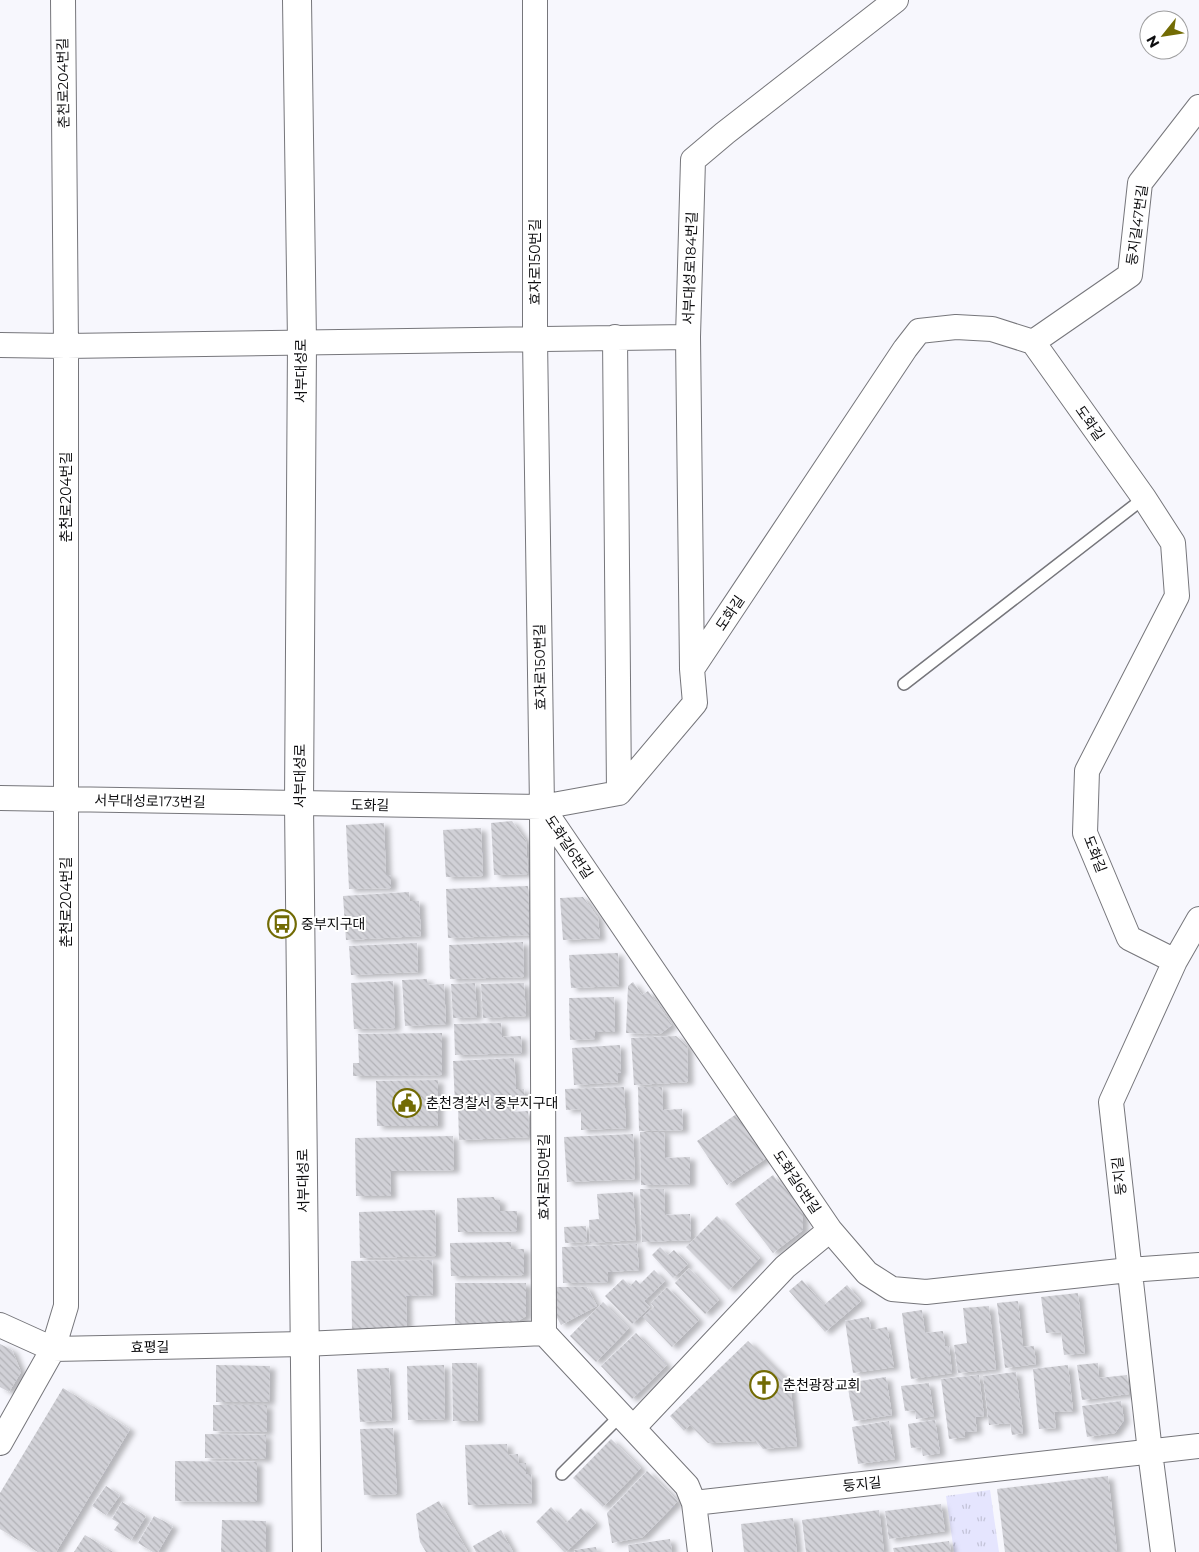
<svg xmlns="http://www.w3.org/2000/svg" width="1199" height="1552" viewBox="0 0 1199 1552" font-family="Montserrat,'Noto Sans KR',sans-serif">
<defs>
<pattern id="grass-tufts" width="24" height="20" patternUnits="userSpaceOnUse" patternTransform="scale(1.25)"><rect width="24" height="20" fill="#e5e5fe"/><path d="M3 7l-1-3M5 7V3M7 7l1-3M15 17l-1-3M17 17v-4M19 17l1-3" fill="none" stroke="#c3c3d8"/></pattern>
<pattern id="building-back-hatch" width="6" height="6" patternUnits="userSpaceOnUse" patternTransform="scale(1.25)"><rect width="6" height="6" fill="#d1d1d7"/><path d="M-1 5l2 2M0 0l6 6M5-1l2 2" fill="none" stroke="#b2b2b7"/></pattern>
<filter id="shadow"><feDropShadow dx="5.5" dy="3" stdDeviation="2.5" flood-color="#0004"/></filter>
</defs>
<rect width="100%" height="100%" fill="#f7f7fd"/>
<path fill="url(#grass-tufts)" d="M 990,1490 L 999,1552 L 954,1552 L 946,1496 Z"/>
<path fill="url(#building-back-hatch)" filter="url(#shadow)" d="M 512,821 L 526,841 L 528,874 L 494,875 L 491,823 Z
M 384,823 L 386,875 L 391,875 L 391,888 L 349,889 L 346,825 Z
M 481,828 L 483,876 L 446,877 L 443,830 Z
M 528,886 L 530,935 L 448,938 L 446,889 Z
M 409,892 L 410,901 L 419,901 L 421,936 L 346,940 L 343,896 Z
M 583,897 L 598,918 L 600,938 L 563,940 L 560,898 Z
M 523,942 L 524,977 L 450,979 L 449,945 Z
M 417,943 L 418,972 L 351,975 L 349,946 Z
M 618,953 L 619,986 L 571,988 L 569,955 Z
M 427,979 L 428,985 L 444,984 L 446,1024 L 405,1026 L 402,980 Z
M 393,981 L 395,1028 L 354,1029 L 351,983 Z
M 633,982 L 642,995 L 648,991 L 672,1025 L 660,1034 L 626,1033 L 628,986 Z
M 475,983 L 477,1017 L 453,1018 L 451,984 Z
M 524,983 L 526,1016 L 483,1018 L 481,984 Z
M 614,997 L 615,1032 L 595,1032 L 595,1039 L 570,1040 L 569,998 Z
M 501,1023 L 502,1037 L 521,1036 L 522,1053 L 455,1055 L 454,1024 Z
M 442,1033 L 442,1075 L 353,1076 L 353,1063 L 359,1063 L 358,1034 Z
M 676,1036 L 687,1046 L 688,1082 L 634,1085 L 631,1038 Z
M 620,1045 L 621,1073 L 618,1073 L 618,1082 L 574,1085 L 572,1048 Z
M 514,1058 L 516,1089 L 524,1089 L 525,1100 L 455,1104 L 453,1061 Z
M 438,1080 L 438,1126 L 377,1126 L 376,1081 Z
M 624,1087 L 626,1128 L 581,1130 L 581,1109 L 566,1110 L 565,1089 Z
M 638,1087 L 662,1087 L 663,1110 L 682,1109 L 683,1130 L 639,1131 Z
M 509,1103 L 510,1112 L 528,1111 L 529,1137 L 459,1140 L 458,1106 Z
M 738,1113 L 768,1157 L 727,1185 L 697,1141 Z
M 640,1132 L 664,1132 L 665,1158 L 690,1157 L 690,1184 L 641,1185 Z
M 633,1134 L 635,1179 L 567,1182 L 564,1137 Z
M 453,1136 L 454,1170 L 390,1171 L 391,1196 L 356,1196 L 355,1138 Z
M 773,1175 L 778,1182 L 783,1178 L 803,1204 L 803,1230 L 773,1253 L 735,1204 Z
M 640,1189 L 664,1189 L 665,1215 L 690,1214 L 691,1240 L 642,1242 Z
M 633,1192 L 636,1240 L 590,1243 L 589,1220 L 599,1219 L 597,1194 Z
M 494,1197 L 495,1200 L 500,1200 L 500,1211 L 517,1211 L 517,1231 L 458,1232 L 457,1198 Z
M 435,1210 L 436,1256 L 360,1258 L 359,1212 Z
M 717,1216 L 760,1258 L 729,1290 L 686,1247 Z
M 586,1226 L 587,1242 L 565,1243 L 564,1227 Z
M 511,1242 L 511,1249 L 524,1249 L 524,1275 L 451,1276 L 450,1243 Z
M 637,1244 L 639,1270 L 608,1272 L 608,1282 L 563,1283 L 562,1247 Z
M 660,1247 L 668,1255 L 674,1250 L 688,1264 L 673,1278 L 652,1255 Z
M 432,1260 L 433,1295 L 406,1296 L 407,1330 L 352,1331 L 351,1261 Z
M 689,1268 L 719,1300 L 705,1314 L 675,1283 Z
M 654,1270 L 665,1281 L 644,1301 L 650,1307 L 632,1324 L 605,1296 L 623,1279 L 630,1286 L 636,1280 L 640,1284 Z
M 802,1280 L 824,1305 L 847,1285 L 861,1301 L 825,1332 L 789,1291 Z
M 455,1283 L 526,1283 L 526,1316 L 510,1326 L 455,1326 Z
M 552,1287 L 587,1287 L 597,1306 L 561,1325 L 552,1308 Z
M 667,1287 L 699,1320 L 672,1347 L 643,1317 L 654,1307 L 651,1303 Z
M 1078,1293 L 1085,1353 L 1064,1355 L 1061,1332 L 1046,1333 L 1041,1297 Z
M 1018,1301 L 1023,1347 L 1034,1346 L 1036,1364 L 1005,1368 L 997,1303 Z
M 603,1302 L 629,1328 L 596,1362 L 570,1336 Z
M 989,1306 L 996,1369 L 958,1373 L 954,1345 L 967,1343 L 963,1308 Z
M 922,1310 L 925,1333 L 943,1331 L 945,1346 L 949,1346 L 952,1373 L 911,1379 L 902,1313 Z
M 869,1317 L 871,1330 L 887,1327 L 894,1367 L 853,1373 L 845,1321 Z
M 636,1333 L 667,1365 L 632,1399 L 601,1366 Z
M 748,1341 L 790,1383 L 797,1446 L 763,1449 L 756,1441 L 708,1443 L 690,1425 L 684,1431 L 670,1416 Z
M 0,1344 L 12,1350 L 21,1372 L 9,1392 L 0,1387 Z
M 452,1363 L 477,1363 L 478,1421 L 453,1421 Z
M 1098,1363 L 1099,1378 L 1127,1375 L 1129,1394 L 1082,1400 L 1077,1365 Z
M 216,1365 L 270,1366 L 269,1402 L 216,1402 Z
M 444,1365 L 445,1419 L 408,1420 L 407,1366 Z
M 1068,1365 L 1073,1411 L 1054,1412 L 1056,1428 L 1039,1429 L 1033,1369 Z
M 389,1368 L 392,1420 L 360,1422 L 357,1369 Z
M 1016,1372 L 1023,1433 L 1012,1435 L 1010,1423 L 989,1425 L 983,1376 Z
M 979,1375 L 984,1416 L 975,1417 L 977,1431 L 965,1432 L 965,1437 L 949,1439 L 941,1379 Z
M 886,1377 L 892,1415 L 854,1421 L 847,1383 Z
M 929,1383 L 934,1416 L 916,1419 L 915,1410 L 905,1411 L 901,1386 Z
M 63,1388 L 130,1429 L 56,1552 L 38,1552 L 0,1529 L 0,1493 Z
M 1121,1401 L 1124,1420 L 1115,1433 L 1087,1437 L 1082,1406 Z
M 213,1405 L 267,1405 L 267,1432 L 213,1431 Z
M 935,1420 L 940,1453 L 923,1456 L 921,1447 L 911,1448 L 908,1424 Z
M 889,1421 L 895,1459 L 858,1464 L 852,1427 Z
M 393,1428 L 397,1494 L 364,1495 L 360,1429 Z
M 205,1434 L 266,1435 L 266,1459 L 205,1458 Z
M 611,1439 L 641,1468 L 603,1507 L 573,1478 Z
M 507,1444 L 508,1455 L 518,1454 L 519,1463 L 526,1463 L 526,1474 L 531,1474 L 532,1503 L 468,1505 L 465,1445 Z
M 175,1461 L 257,1462 L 257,1502 L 175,1501 Z
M 647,1471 L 678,1501 L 643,1537 L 612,1543 L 607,1513 Z
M 1108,1476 L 1117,1552 L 1005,1552 L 997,1489 Z
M 106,1486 L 120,1495 L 106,1515 L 92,1506 Z
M 439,1501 L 468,1552 L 426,1552 L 420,1542 L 416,1514 Z
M 122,1502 L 146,1516 L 131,1540 L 114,1530 L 119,1523 L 112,1519 Z
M 941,1504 L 945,1531 L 889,1539 L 885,1511 Z
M 551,1507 L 566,1523 L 581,1508 L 596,1523 L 566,1552 L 564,1552 L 536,1522 Z
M 879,1510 L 884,1552 L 806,1552 L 802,1520 Z
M 154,1516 L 173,1526 L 158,1552 L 153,1552 L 138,1543 Z
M 793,1518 L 797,1552 L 744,1552 L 741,1524 Z
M 222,1520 L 266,1521 L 266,1552 L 221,1552 Z
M 501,1530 L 513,1552 L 476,1552 L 473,1546 Z
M 85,1535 L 113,1552 L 74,1552 Z
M 670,1539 L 672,1552 L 629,1552 L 628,1545 Z
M 949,1541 L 951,1552 L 894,1552 L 893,1548 Z
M 596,1547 L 597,1552 L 575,1552 L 574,1550 Z"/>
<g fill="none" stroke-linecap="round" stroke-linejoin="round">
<defs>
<path id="lane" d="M 904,684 L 1144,498
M 562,1474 L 621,1415"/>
<path id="street" d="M 535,0 L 535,339 L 542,807 L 544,1333 L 687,1486 L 694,1503 L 700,1552
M 615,337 L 619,793
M 688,337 L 692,669
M 1033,342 L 1130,275 L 1140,183 L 1199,107
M 0,345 L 66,346 L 688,337 L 693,160 L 725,133 L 896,0
M 0,798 L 542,807 L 619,793 L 695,703 L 692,669 L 905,349 L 919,331 L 956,327 L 992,329 L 1033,342 L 1144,498 L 1173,543 L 1177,596 L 1087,771 L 1085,833 L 1129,938 L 1175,961
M 542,807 L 830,1230 L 867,1273 L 892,1289 L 926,1292 L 1129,1270 L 1199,1265
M 0,1325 L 53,1349 L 304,1344 L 544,1333
M 633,1428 L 785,1267 L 830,1230
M 0,1443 L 53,1349 L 66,1306 L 66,346 L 63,0
M 694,1503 L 1199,1446
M 1163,1552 L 1150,1452 L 1111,1102 L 1175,961 L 1199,919"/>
<path id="secondary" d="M 297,0 L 302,342 L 299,804 L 307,1552"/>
</defs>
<use href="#lane" stroke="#76767b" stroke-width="14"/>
<use href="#street" stroke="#76767b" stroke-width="26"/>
<use href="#secondary" stroke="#76767b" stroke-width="30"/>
<use href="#lane" stroke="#fff" stroke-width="11"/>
<use href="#street" stroke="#fff" stroke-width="24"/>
<use href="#secondary" stroke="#fff" stroke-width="28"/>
</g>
<defs>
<symbol id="bus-ring" viewBox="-11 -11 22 22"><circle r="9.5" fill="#fff" stroke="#726b04" stroke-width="1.5"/><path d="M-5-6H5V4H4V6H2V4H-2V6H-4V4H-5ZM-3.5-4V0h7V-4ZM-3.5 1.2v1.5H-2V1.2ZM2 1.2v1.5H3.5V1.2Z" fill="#726b04"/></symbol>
<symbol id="civic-ring" viewBox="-11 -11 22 22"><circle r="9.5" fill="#fff" stroke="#726b04" stroke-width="1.5"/><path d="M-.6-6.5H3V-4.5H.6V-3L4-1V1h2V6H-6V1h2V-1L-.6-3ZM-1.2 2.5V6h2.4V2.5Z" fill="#726b04"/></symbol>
<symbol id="church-ring" viewBox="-11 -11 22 22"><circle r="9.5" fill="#fff" stroke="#726b04" stroke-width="1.5"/><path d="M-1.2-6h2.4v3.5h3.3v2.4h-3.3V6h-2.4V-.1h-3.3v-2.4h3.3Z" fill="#726b04"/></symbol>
</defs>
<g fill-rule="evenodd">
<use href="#bus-ring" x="266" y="908" width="32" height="32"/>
<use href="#civic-ring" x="391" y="1087" width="32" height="32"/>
<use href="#church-ring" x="748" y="1369" width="32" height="32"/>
</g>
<g text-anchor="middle" stroke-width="4" stroke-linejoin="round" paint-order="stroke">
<g font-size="14" fill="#0d0d0f" stroke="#fff">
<text transform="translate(63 83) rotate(-91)" y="5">춘천로204번길</text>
<text transform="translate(1137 225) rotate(-82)" y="5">둥지길47번길</text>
<text transform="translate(535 262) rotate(-90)" y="5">효자로150번길</text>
<text transform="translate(690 268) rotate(-88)" y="5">서부대성로184번길</text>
<text transform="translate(301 371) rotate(-90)" y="5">서부대성로</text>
<text transform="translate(1090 423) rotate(55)" y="5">도화길</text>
<text transform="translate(66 497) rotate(-90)" y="5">춘천로204번길</text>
<text transform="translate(730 613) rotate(-56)" y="5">도화길</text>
<text transform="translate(540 667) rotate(-91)" y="5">효자로150번길</text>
<text transform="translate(300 776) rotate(-90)" y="5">서부대성로</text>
<text transform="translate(150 801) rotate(1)" y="5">서부대성로173번길</text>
<text transform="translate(370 805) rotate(1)" y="5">도화길</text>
<text transform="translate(569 847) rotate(56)" y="5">도화길6번길</text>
<text transform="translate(1095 854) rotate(69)" y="5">도화길</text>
<text transform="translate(66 902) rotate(-90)" y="5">춘천로204번길</text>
<text transform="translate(1119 1176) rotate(-96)" y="5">둥지길</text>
<text transform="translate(544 1177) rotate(-90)" y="5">효자로150번길</text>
<text transform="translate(303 1181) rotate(-91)" y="5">서부대성로</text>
<text transform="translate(797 1182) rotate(56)" y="5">도화길6번길</text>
<text transform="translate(150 1347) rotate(-1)" y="5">효평길</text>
<text transform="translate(862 1484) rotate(-6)" y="5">둥지길</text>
</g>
<g font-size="14" fill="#0d0d0f" stroke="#fff" text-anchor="start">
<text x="301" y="929">중부지구대</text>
<text x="426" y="1108">춘천경찰서 중부지구대</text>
<text x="783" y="1390">춘천광장교회</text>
</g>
</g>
<g transform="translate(1164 35) rotate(240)"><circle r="24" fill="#ffffff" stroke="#9e9e9f"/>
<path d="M0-4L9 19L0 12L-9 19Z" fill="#726b04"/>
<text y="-8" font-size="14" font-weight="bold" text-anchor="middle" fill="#0d0d0f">N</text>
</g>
</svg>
